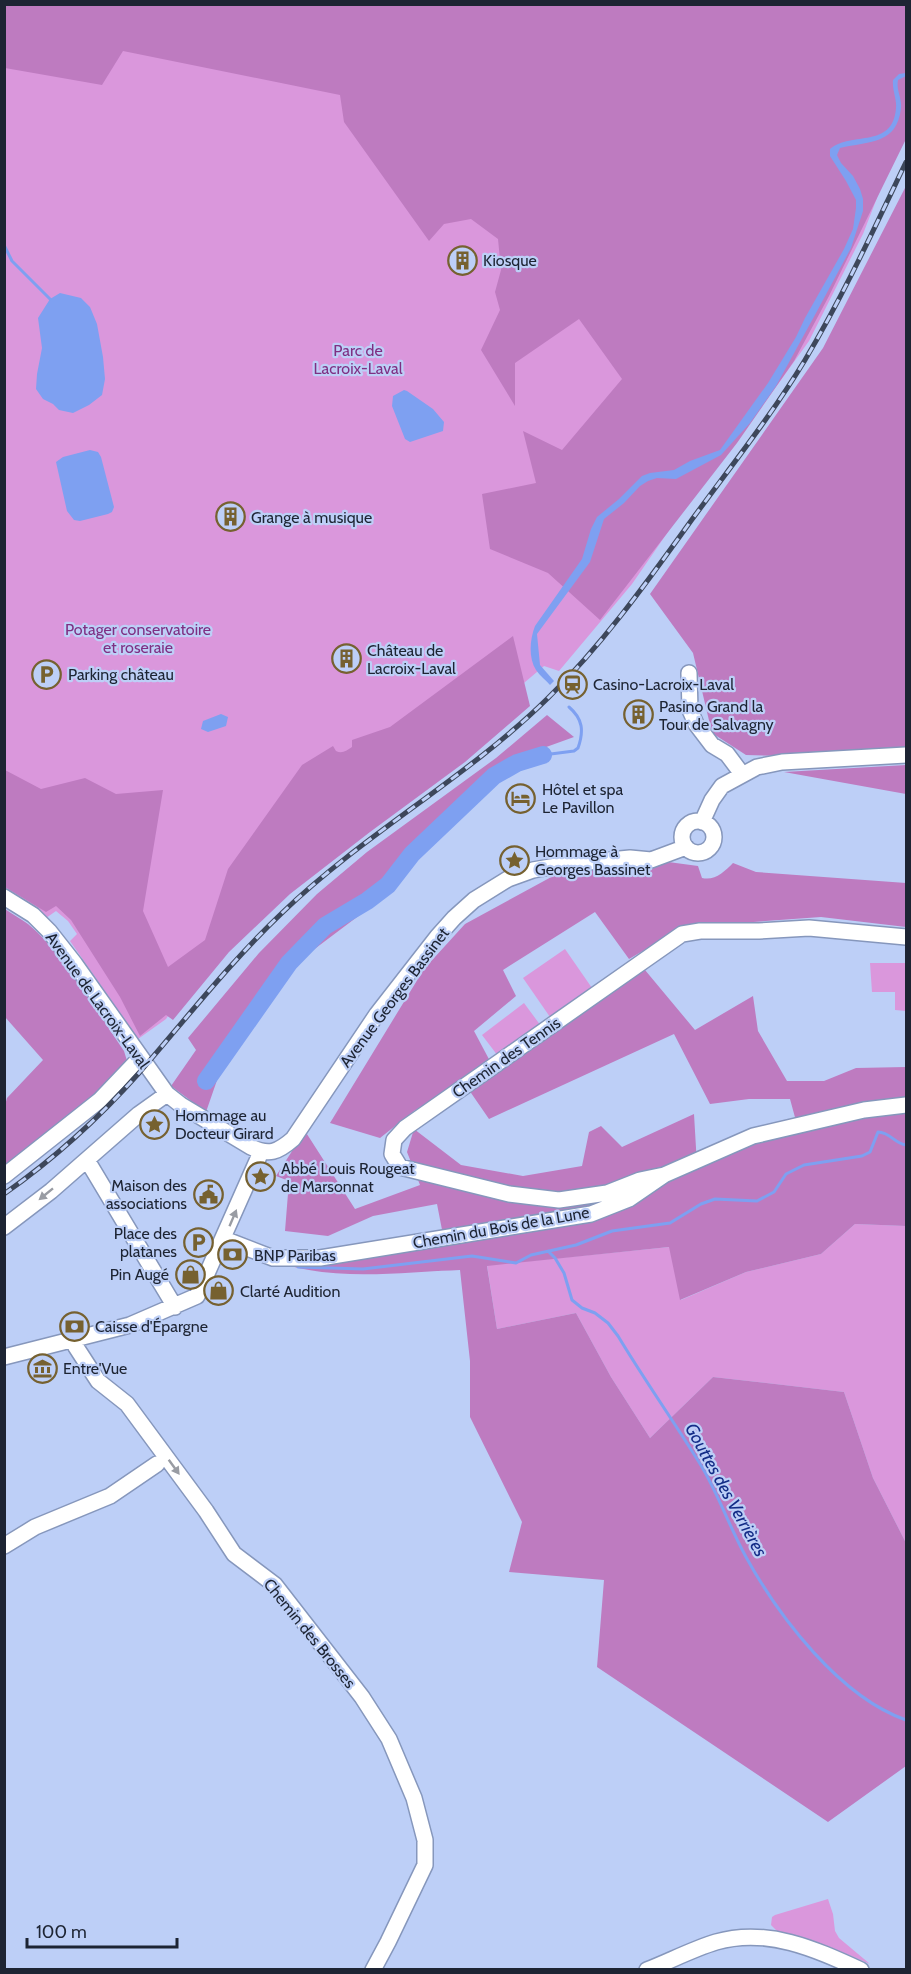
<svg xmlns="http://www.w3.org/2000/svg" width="911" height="1974" viewBox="0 0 911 1974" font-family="Cabin,sans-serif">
<rect width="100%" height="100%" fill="#bdcff7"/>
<path fill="#da97dc" d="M 4,5 L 906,5 L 877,198 L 863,234 L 809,341 L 750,423 L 721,455 L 632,584 L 559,671 L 544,666 L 214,946 L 166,1019 L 138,1039 L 70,941 L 77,934 L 68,921 L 56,911 L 46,918 L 5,888 Z
M 565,949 L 592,988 L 550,1017 L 523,978 Z
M 870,963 L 906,963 L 906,1011 L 895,1010 L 895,992 L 872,992 Z
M 524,1003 L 541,1026 L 498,1056 L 482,1035 Z
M 855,1224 L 906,1226 L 906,1543 L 873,1478 L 844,1392 L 713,1377 L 650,1438 L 611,1377 L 576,1313 L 497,1329 L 487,1265 L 670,1247 L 681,1300 L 746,1272 L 821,1254 Z
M 828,1899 L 833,1914 L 835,1931 L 839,1938 L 870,1964 L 830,1947 L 777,1931 L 771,1925 L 772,1917 L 775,1915 Z"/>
<path fill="#be7bc0" d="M 4,5 L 906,5 L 906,139 L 829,296 L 794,361 L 737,443 L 600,620 L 548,573 L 490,549 L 482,494 L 536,483 L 523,431 L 562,450 L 622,379 L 579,319 L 515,363 L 515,406 L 481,350 L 500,310 L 495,292 L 501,270 L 498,239 L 471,219 L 444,224 L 429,241 L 344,122 L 340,95 L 123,51 L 102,85 L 5,68 Z
M 906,186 L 906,750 L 783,756 L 746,755 L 712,733 L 693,653 L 650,594 L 823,348 Z
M 513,636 L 530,706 L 465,762 L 370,832 L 290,894 L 229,952 L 173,1020 L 166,1015 L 140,1036 L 120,997 L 71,920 L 56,906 L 46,912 L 5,887 L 5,770 L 41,789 L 85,778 L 116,794 L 163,790 L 143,911 L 168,967 L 205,940 L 228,869 L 302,765 L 333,746 L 336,751 C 342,754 346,751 352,747 L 352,740 L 390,727 Z
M 547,715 L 574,737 L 499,764 L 404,856 L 369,908 L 288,969 L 224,1060 L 206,1112 L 171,1086 L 196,1050 L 188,1038 L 259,953 L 317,894 L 367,852 L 496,758 Z
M 906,765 L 906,794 L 784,772 Z
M 661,861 L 698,866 L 702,878 C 715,881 724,872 733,863 L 756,872 L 906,883 L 906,927 L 821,917 L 684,927 L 629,959 L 595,912 L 503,970 L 516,996 L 474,1031 L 491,1063 L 414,1111 L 380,1138 L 330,1123 L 424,969 L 465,924 L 566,869 Z
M 5,909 C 12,914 21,919 28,924 C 63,953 97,1012 124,1051 L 128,1064 L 81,1109 L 5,1170 L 4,1109 L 7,1098 L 43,1060 L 5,1017 Z
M 645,970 L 695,1030 L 753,996 L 758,1031 L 787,1081 L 824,1081 L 856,1068 L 906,1067 L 906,1226 L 855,1224 L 821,1254 L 746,1272 L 680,1300 L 669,1247 L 487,1266 L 497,1329 L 576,1313 L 611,1377 L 650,1438 L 713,1377 L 844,1392 L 873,1478 L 906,1543 L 906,1766 L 828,1822 L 597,1667 L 604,1580 L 509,1572 L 522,1522 L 470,1417 L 470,1361 L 460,1270 C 403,1272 333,1282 278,1262 L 444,1240 L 437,1204 L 373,1216 L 328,1236 L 285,1231 L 289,1181 L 276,1176 L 305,1131 L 355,1209 L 420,1185 L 407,1152 L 414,1129 L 461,1165 L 523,1176 L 582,1166 L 589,1132 L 601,1126 L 622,1147 L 694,1114 L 697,1165 L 752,1141 L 799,1132 L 790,1099 L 749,1099 L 710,1104 L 674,1034 L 489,1119 L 469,1090 Z"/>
<path fill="#7ea0f1" d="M 906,73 L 906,76 L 898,80 C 896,90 902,98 901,108 C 897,145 869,141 840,148 L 837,155 L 841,163 L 853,176 L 860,189 L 863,199 L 863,211 L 851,248 L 816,313 L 776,386 L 750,423 L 721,455 L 676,479 L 657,478 L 648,481 L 640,486 L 624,503 L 604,519 L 590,562 L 537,634 L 540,665 L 554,681 L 550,685 C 546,680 540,676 536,670 C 528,657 530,639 535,626 L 582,559 L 591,529 L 597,517 L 619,499 L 642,476 L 650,473 L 674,470 L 690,461 L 720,450 L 768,383 L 796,337 L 805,318 L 844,249 L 853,229 L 856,208 L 856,200 L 846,181 L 830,156 L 830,149 C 852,131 893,149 896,108 C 897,99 892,90 893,80 L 899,74 Z
M 60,293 L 81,298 L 90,307 L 97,324 L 103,357 L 105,379 L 102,395 L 89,405 L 73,413 L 59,410 L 53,404 L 43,399 L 36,389 L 37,374 L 42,348 L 38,318 L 50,299 Z
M 404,390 L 407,391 L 433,409 L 444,422 L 443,431 L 410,442 L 405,439 L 392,406 L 393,396 Z
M 90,450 L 98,452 L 101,457 L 114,507 L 112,512 L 108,514 L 80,521 L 74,520 L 67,511 L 56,462 L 63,457 Z
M 221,714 L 228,717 L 226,726 L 208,732 L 201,729 L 203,721 Z"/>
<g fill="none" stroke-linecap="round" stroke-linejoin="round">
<path stroke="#7ea0f1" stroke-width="3" d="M 4,245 L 12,261 L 50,299
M 543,755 L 574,751 L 578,748 C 584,731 583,719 569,707
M 548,1251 L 555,1258 L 564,1273 L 572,1300 L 582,1308 L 595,1313 L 608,1323 L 618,1336 C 645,1381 675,1423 702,1467 C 719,1496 730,1528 746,1557 C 779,1617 840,1697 906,1720
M 298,1267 L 363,1269 L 472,1256 L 516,1263 L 531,1255 L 576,1245 L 612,1231 L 670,1223 L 701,1204 L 715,1199 L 757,1201 L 774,1192 L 786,1174 L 804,1165 L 862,1156 L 870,1152 L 878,1132 C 890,1132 895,1144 906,1145"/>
<path stroke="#7ea0f1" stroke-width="18" d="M 206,1081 L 289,963 L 325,926 L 367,901 L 388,885 L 412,854 L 494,776 L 517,763 L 543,755"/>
<defs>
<path id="minor" d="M 689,673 L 690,710 L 696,724 L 712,745 L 727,754 L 742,774
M682 837a16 16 0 1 1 32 0a16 16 0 1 1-32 0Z
M 702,822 L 712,800 L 722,786 L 757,767 L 782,762 L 906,755
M 4,897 L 33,915 L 49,931 L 75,964 L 167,1094 L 181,1105 L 251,1147 C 269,1156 278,1152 293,1139 L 377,1014 L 437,937 L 454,918 L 474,900 L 508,879 L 533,870 L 568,864 L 630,858 L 651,860 L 686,847
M 87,1160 L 175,1307
M 664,1175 L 640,1180 L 607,1193 L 559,1200 L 509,1194 L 400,1167 L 392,1154 L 394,1140 L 405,1128 L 682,934 L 700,931 L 759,931 L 809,928 L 906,937
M 4,1176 L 100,1100 L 140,1058
M 4,1227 L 51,1191 L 139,1114 L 167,1094
M 224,1239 L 273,1258 L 320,1258 L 591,1214 L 629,1199 L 664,1175 L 753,1136 L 864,1110 L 906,1105
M 73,1339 L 76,1347 L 98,1381 L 127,1404 L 206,1511 L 234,1554 L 275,1585 L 362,1697 L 389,1739 L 414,1798 L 425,1840 L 425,1865 L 388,1942 L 373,1970
M 4,1357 L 130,1325 L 197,1296 L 261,1152
M 4,1546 L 35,1527 L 110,1496 L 157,1464
M 647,1970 C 670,1961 693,1949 716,1942 C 767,1927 815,1949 861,1970"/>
</defs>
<use href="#minor" stroke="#8697bc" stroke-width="18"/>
<use href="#minor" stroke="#fff" stroke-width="15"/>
<defs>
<path id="rail" d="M 4,1194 C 54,1159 99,1118 139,1073 C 186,1019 230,962 283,912 C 365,833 467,778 548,698 C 601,646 645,585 688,525 C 727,471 770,418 805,360 C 843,296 874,229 906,162"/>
</defs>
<use href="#rail" stroke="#3d475b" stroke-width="5"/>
<use href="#rail" stroke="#bdcff7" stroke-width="3" stroke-dasharray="9" stroke-linecap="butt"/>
</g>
<defs><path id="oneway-solid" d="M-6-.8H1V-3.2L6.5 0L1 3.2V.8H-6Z" transform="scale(1.5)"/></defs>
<g fill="#999ca3">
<use href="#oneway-solid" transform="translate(46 1194) rotate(141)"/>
<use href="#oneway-solid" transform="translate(233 1218) rotate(-67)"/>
<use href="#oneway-solid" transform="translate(174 1467) rotate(54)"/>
</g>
<defs>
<symbol id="building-ring" viewBox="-11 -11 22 22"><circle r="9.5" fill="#bdcff7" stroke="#766130" stroke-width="1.5"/><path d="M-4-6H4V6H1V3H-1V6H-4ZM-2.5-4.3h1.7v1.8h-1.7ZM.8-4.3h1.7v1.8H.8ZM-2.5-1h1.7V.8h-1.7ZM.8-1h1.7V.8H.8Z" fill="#766130"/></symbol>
<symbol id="parking-ring" viewBox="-11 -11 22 22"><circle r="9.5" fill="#bdcff7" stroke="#766130" stroke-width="1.5"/><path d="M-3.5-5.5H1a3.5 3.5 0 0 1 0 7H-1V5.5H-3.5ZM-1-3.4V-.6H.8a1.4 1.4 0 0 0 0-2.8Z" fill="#766130"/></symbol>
<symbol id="station-ring" viewBox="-11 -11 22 22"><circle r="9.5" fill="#bdcff7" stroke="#766130" stroke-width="1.5"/><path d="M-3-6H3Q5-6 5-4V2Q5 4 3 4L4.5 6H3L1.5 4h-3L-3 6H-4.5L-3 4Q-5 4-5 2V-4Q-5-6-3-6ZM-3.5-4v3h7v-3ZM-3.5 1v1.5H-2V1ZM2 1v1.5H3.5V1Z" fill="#766130"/></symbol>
<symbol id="hotel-ring" viewBox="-11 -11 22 22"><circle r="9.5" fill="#bdcff7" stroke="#766130" stroke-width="1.5"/><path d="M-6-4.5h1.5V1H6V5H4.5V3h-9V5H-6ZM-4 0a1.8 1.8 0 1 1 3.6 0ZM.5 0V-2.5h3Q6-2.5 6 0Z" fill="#766130"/></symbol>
<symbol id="sight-ring" viewBox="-11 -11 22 22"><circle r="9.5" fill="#bdcff7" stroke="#766130" stroke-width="1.5"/><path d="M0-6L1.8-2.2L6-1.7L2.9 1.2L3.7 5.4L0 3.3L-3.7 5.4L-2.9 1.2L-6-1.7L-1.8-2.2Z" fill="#766130"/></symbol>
<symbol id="civic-ring" viewBox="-11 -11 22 22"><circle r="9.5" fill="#bdcff7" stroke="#766130" stroke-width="1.5"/><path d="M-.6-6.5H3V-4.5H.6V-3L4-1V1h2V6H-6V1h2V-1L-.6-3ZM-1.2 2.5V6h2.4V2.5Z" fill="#766130"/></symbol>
<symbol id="bank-ring" viewBox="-11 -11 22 22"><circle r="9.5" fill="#bdcff7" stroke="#766130" stroke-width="1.5"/><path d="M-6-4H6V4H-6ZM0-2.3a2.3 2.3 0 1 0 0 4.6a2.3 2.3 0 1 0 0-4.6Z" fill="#766130"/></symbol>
<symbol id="shop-ring" viewBox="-11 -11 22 22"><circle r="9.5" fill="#bdcff7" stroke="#766130" stroke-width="1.5"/><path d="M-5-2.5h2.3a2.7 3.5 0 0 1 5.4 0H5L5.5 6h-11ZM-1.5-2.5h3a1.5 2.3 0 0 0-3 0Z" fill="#766130"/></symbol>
<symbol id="museum-ring" viewBox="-11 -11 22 22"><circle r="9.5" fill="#bdcff7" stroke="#766130" stroke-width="1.5"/><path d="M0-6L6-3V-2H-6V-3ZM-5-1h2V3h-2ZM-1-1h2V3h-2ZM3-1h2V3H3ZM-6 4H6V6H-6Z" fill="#766130"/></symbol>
</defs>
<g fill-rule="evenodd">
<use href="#building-ring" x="446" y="244" width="33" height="33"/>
<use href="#building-ring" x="214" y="500" width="33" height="33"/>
<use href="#building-ring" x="330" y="642" width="33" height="33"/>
<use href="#parking-ring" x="30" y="658" width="33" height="33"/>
<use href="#station-ring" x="556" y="668" width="33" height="33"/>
<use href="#building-ring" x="622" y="698" width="33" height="33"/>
<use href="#hotel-ring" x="504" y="782" width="33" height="33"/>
<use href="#sight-ring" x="498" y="844" width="33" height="33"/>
<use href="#sight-ring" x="138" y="1108" width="33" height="33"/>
<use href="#sight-ring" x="244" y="1160" width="33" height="33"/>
<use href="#civic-ring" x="192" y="1178" width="33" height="33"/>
<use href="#parking-ring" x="182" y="1226" width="33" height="33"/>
<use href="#bank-ring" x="216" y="1238" width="33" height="33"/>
<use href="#shop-ring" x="174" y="1258" width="33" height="33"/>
<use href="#shop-ring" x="202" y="1274" width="33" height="33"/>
<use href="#bank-ring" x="58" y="1310" width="33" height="33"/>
<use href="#museum-ring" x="26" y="1352" width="33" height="33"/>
</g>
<g text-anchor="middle" stroke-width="4.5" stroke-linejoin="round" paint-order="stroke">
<g font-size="16" fill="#1d2433" stroke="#bdcff7" text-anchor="start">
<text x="483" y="266">Kiosque</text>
<text x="251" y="523">Grange à musique</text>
<text x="367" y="656">Château de<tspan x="367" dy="18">Lacroix-Laval</tspan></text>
<text x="68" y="680">Parking château</text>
<text x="593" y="690">Casino-Lacroix-Laval</text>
<text x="659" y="712">Pasino Grand la<tspan x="659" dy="18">Tour de Salvagny</tspan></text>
<text x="542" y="795">Hôtel et spa<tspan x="542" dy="18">Le Pavillon</tspan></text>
<text x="535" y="857">Hommage à<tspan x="535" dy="18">Georges Bassinet</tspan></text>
<text x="175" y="1121">Hommage au<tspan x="175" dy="18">Docteur Girard</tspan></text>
<text x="281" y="1174">Abbé Louis Rougeat<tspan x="281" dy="18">de Marsonnat</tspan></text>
<text x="187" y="1191" text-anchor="end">Maison des<tspan x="187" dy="18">associations</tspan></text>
<text x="177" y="1239" text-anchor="end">Place des<tspan x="177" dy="18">platanes</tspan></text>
<text x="254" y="1261">BNP Paribas</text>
<text x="169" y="1280" text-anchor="end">Pin Augé</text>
<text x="240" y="1297">Clarté Audition</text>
<text x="95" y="1332">Caisse d'Épargne</text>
<text x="63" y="1374">Entre'Vue</text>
</g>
<g font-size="16" fill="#7f2f83" stroke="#bdcff7">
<text x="358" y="356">Parc de<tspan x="358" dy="18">Lacroix-Laval</tspan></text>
<text x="138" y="635">Potager conservatoire<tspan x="138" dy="18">et roseraie</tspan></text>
</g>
<g font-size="16" fill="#1d2433" stroke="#bdcff7">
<text transform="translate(394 997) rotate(-53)" y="6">Avenue Georges Bassinet</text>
<text transform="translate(98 1000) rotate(54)" y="6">Avenue de Lacroix-Laval</text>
<text transform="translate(506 1057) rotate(-35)" y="6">Chemin des Tennis</text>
<text transform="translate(501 1227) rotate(-10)" y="6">Chemin du Bois de la Lune</text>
<text transform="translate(310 1633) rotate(51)" y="6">Chemin des Brosses</text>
</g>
<g font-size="18" font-style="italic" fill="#132c87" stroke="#bdcff7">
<text transform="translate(726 1490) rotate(61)" y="6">Gouttes des Verrières</text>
</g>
</g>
<rect width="911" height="1974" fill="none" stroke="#1d2433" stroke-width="12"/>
<path d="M27 1938v9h150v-9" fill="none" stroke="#1d2433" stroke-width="3"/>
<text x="36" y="1938" font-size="18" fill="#1d2433" stroke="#bdcff7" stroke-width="4.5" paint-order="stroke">100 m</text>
</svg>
